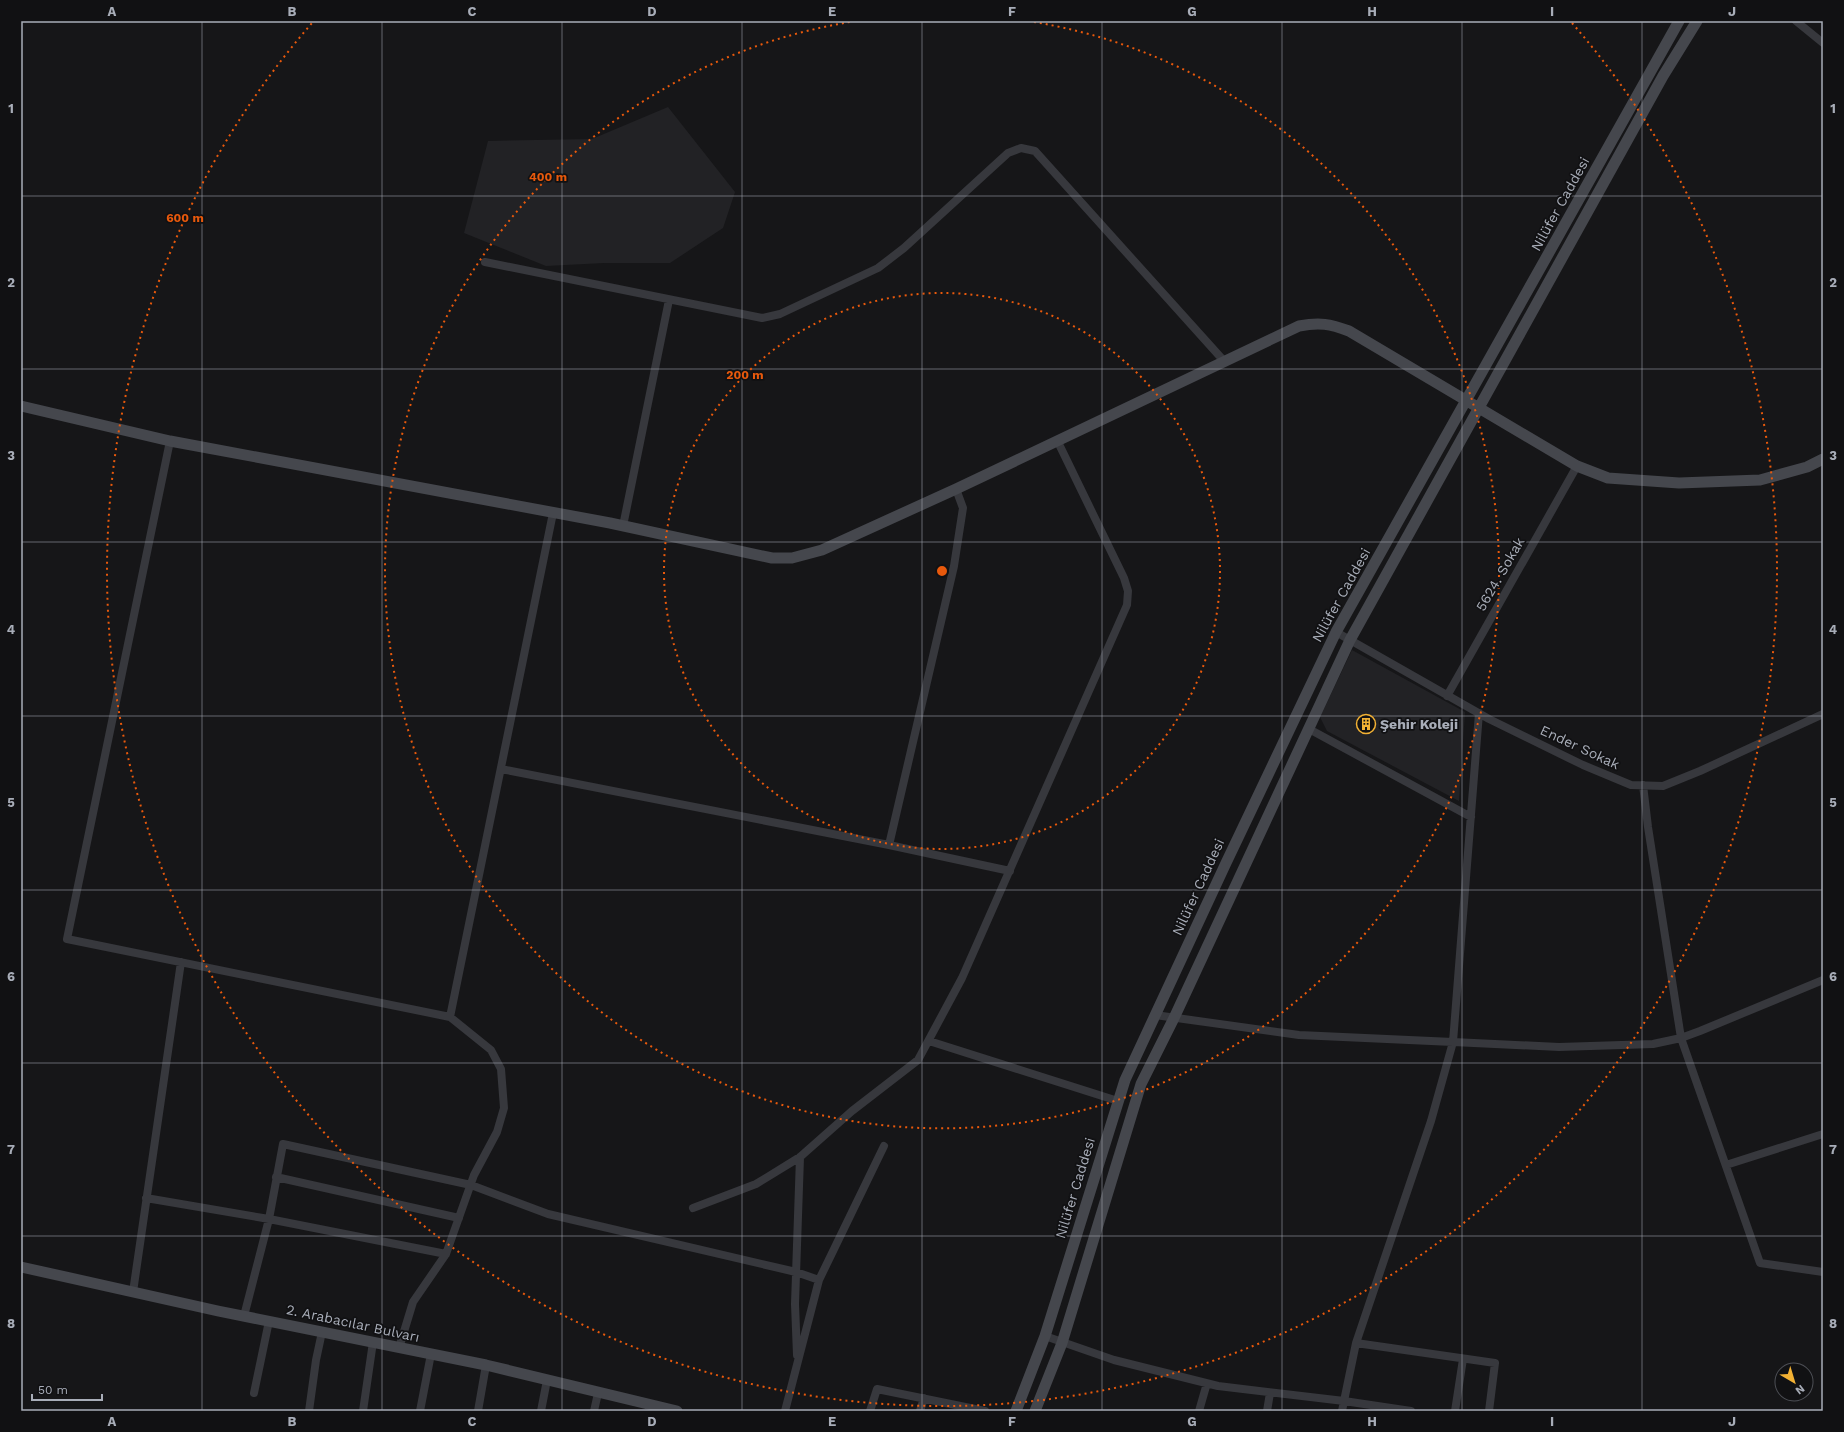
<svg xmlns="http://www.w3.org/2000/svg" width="1844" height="1432" viewBox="0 0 1844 1432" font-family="'Work Sans',sans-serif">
<rect width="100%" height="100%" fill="#161618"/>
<path fill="#222225" d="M 668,107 L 735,192 L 723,228 L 670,263 L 604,263 L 546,266 L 464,233 L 488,141 L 592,139 Z
M 1352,650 L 1465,712 L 1459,801 L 1327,731 L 1320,717 Z"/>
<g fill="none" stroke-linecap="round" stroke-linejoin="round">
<path stroke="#37383d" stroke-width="8" d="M 1796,21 L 1823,43
M 485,262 L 762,318 L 780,314 L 878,268 L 904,248 L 1008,153 L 1021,148 L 1035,151 L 1224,361
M 170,441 L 67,939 L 450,1017 L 491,1050 L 501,1069 L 504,1108 L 497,1132 L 474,1175 L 446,1254 L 413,1302 L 399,1348
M 623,526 L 669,300
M 1336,632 L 1489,719 L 1583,765 L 1631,785 L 1663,786 L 1700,771 L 1823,714
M 1447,696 L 1577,466
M 1479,713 L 1453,1042 L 1559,1047 L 1653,1044 L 1681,1038 L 1700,1031 L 1823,980
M 1309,729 L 1471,817
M 501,769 L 889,845 L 1010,871
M 1643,785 L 1648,827 L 1681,1038 L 1760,1263 L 1823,1272
M 889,845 L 954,566 L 963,508 L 956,489
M 450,1017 L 553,513
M 929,1041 L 1118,1101
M 1726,1165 L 1823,1134
M 276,1177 L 459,1218
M 146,1198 L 269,1219 L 446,1254
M 693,1208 L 756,1184 L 800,1157 L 852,1111 L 918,1060 L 962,978 L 1127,605 L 1128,591 L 1124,578 L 1057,440
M 133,1292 L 181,962
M 244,1316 L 269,1219 L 283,1144 L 471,1185 L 548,1214 L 796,1272 L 819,1280
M 1045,1336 L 1114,1360 L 1218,1386 L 1344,1401 L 1356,1343 L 1431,1121 L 1453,1042 L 1299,1035 L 1155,1015
M 1356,1343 L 1495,1363 L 1489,1411
M 797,1355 L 795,1304 L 800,1157
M 254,1393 L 269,1321
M 309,1411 L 316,1360 L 322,1332
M 363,1411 L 373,1342
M 420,1411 L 431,1354
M 478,1411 L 486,1365
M 541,1411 L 547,1380
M 594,1411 L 598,1393
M 785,1411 L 819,1280 L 884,1146
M 870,1411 L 877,1389 L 985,1411
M 920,1411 L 924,1398
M 1199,1411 L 1207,1383
M 1267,1411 L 1270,1393
M 1342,1411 L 1344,1401 L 1411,1411
M 1455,1411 L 1463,1359"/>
<path stroke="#45474d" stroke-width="11" d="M 21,406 L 170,441 L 610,523 L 772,558 L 792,558 L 822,550 L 956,489 L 1299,326 C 1320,322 1330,324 1349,331 L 1577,466 L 1608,478 L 1679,483 L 1760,480 L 1807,467 L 1823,459
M 21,1267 L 218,1311 L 486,1365 L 677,1411
M 1016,1411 L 1045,1336 L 1125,1080 L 1226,863 L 1336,632 L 1679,21
M 1035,1411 L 1062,1343 L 1141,1084 L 1174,1018 L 1350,640 L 1663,76 L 1697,21"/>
</g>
<path fill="none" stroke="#a8adb8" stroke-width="1" stroke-opacity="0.55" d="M 202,21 L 202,1411M 382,21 L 382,1411M 562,21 L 562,1411M 742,21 L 742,1411M 922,21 L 922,1411M 1102,21 L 1102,1411M 1282,21 L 1282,1411M 1462,21 L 1462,1411M 1642,21 L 1642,1411M 21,196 L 1823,196M 21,369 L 1823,369M 21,542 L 1823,542M 21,716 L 1823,716M 21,890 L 1823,890M 21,1063 L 1823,1063M 21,1236 L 1823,1236"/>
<g fill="none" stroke="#e8590c" stroke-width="2" stroke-dasharray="2 4">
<circle cx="942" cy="571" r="278"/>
<path d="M1034 22A557 557 0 1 1 850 22"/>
<path d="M1572 23A835 835 0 1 1 312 23"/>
</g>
<defs>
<symbol id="building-ring" viewBox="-11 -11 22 22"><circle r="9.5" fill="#111113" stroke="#f2b134" stroke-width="1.5"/><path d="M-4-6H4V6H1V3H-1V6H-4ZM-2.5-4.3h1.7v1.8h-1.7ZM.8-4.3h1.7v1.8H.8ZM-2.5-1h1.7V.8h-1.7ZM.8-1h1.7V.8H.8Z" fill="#f2b134"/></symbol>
</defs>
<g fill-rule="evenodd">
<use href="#building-ring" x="1355" y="713" width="22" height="22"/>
</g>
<g text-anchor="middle" stroke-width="3.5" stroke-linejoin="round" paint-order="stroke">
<g font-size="14" fill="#a8adb8" stroke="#111113">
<text transform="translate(1560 204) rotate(-61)" y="5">Nilüfer Caddesi</text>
<text transform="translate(1500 574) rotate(-60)" y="5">5624. Sokak</text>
<text transform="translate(1341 595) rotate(-61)" y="5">Nilüfer Caddesi</text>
<text transform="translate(1580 747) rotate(25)" y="5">Ender Sokak</text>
<text transform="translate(1198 887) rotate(-65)" y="5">Nilüfer Caddesi</text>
<text transform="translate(1075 1188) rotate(-73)" y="5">Nilüfer Caddesi</text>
<text transform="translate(353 1323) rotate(12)" y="5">2. Arabacılar Bulvarı</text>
</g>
<g font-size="14" font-weight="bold" fill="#a8adb8" stroke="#111113" text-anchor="start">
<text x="1380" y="729">Şehir Koleji</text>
</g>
</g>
<circle cx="942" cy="571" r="6" fill="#e8590c" stroke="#111113" stroke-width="2"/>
<g font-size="12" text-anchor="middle" font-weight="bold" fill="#e8590c" stroke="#111113" stroke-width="3.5" stroke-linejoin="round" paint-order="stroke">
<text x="548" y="181">400 m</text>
<text x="185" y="222">600 m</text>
<text x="745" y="379">200 m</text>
</g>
<rect width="1844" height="1432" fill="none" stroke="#111113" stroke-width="44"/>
<g transform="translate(1794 1382) rotate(142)"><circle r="19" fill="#111113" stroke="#4d4f55"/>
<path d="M0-3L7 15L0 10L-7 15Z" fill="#f2b134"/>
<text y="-6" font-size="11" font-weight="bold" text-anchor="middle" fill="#a8adb8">N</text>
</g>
<path d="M32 1394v6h70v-6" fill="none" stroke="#a8adb8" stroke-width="2"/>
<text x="38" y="1394" font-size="12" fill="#a8adb8" stroke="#111113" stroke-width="3" paint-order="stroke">50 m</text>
<rect x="22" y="22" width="1800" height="1388" fill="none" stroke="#a8adb8" stroke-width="1.5"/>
<g font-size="13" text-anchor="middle" font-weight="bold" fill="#a8adb8">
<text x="112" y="16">A</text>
<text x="292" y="16">B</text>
<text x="472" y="16">C</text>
<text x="652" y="16">D</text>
<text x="832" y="16">E</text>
<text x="1012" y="16">F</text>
<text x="1192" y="16">G</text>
<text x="1372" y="16">H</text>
<text x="1552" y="16">I</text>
<text x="1732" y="16">J</text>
<text x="11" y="113">1</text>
<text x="1833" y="113">1</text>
<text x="11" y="287">2</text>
<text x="1833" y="287">2</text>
<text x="11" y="460">3</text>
<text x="1833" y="460">3</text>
<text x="11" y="634">4</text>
<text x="1833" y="634">4</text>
<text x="11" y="807">5</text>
<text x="1833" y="807">5</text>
<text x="11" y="981">6</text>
<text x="1833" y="981">6</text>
<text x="11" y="1154">7</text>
<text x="1833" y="1154">7</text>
<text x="11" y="1328">8</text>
<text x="1833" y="1328">8</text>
<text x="112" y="1426">A</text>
<text x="292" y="1426">B</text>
<text x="472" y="1426">C</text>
<text x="652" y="1426">D</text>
<text x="832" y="1426">E</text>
<text x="1012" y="1426">F</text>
<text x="1192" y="1426">G</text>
<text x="1372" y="1426">H</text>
<text x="1552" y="1426">I</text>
<text x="1732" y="1426">J</text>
</g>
</svg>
